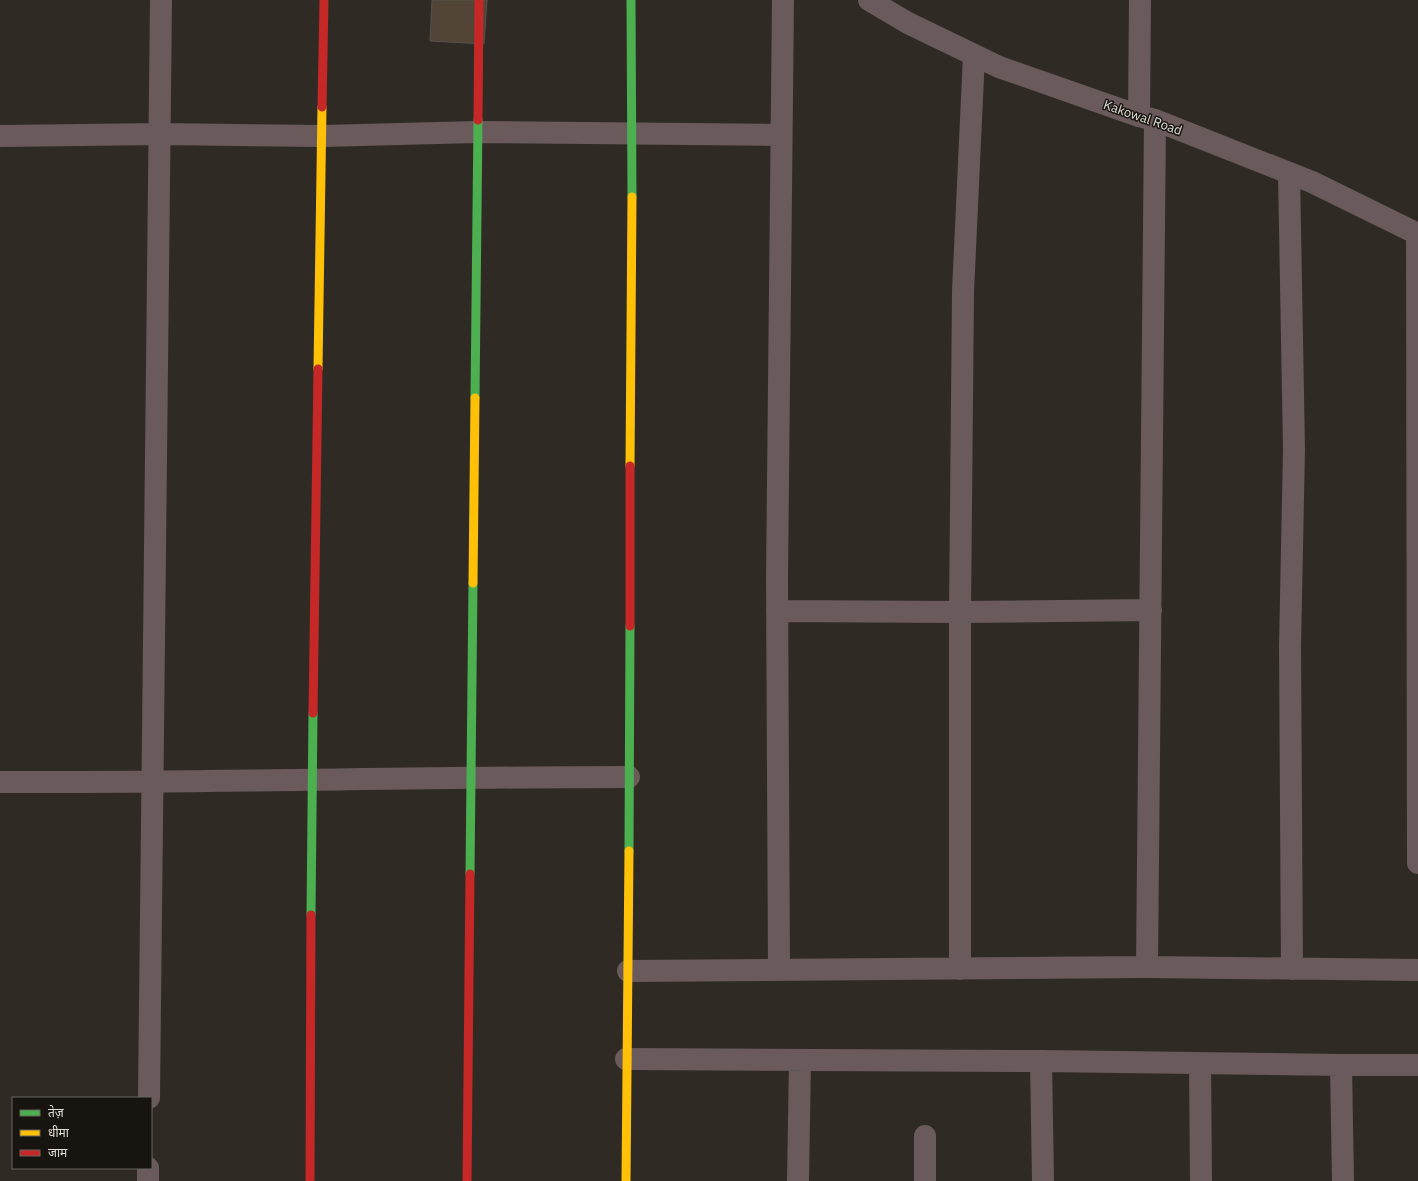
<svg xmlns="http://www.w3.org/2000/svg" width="1418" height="1181" viewBox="0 0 1418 1181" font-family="'IBM Plex Sans','Noto Sans Devanagari',sans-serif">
<rect width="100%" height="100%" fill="#2f2b24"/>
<path fill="#524437" stroke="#56524c" d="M 432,0 L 487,0 L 484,44 L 430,41 Z"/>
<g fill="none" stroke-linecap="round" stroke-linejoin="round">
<path stroke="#6a5a5b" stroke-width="22" d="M 869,0 L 908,23 L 999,67 L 1139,116 L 1155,120 L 1312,182 L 1418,234
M 1139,116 L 1140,0
M 0,136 L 160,134 L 322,136 L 477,132 L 781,135
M 1289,173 L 1294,449 L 1290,647 L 1292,969
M 1417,234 L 1418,863
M 777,611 L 960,612 L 1151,610
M 0,782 C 210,783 419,777 629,777
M 1147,967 L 1155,120
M 960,969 L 960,612 L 963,292 L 974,55
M 779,970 L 777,578 L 783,0
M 628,971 L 1147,967 L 1418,970
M 626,1059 L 1041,1061 L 1341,1065 L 1418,1065
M 1041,1061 L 1043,1181
M 1200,1064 L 1201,1181
M 1341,1065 L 1343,1181
M 149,1098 L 161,0
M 925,1136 L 925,1181
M 148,1181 L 148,1168
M 798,1181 L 800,1060"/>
<path stroke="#4caf50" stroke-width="9" d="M 631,0 L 632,197
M 475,398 L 478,120
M 629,851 L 630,626
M 470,874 L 473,583
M 311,915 L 313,713"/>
<path stroke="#ffc107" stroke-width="9" d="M 318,369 L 322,107
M 630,466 L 632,197
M 473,583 L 475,398
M 626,1181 L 629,851"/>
<path stroke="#c62828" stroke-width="9" d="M 322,107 L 324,0
M 478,120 L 479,0
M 630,626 L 630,466
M 313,713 L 318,369
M 310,1181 L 311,915
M 467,1181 L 470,874"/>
</g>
<g text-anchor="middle" stroke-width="3" stroke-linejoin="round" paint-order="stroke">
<g font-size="13" fill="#e2ded7" stroke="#181510">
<text transform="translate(1143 117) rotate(19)" y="5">Kakowal Road</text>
</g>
</g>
<rect x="12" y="1097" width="140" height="72" fill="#181510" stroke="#696560"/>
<rect x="20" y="1110" width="20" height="6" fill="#4caf50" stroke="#696560"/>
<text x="48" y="1117" font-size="12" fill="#e2ded7">तेज़</text>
<rect x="20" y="1130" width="20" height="6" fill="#ffc107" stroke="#696560"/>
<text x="48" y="1137" font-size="12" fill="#e2ded7">धीमा</text>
<rect x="20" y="1150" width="20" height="6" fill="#c62828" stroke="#696560"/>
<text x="48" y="1157" font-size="12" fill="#e2ded7">जाम</text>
</svg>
